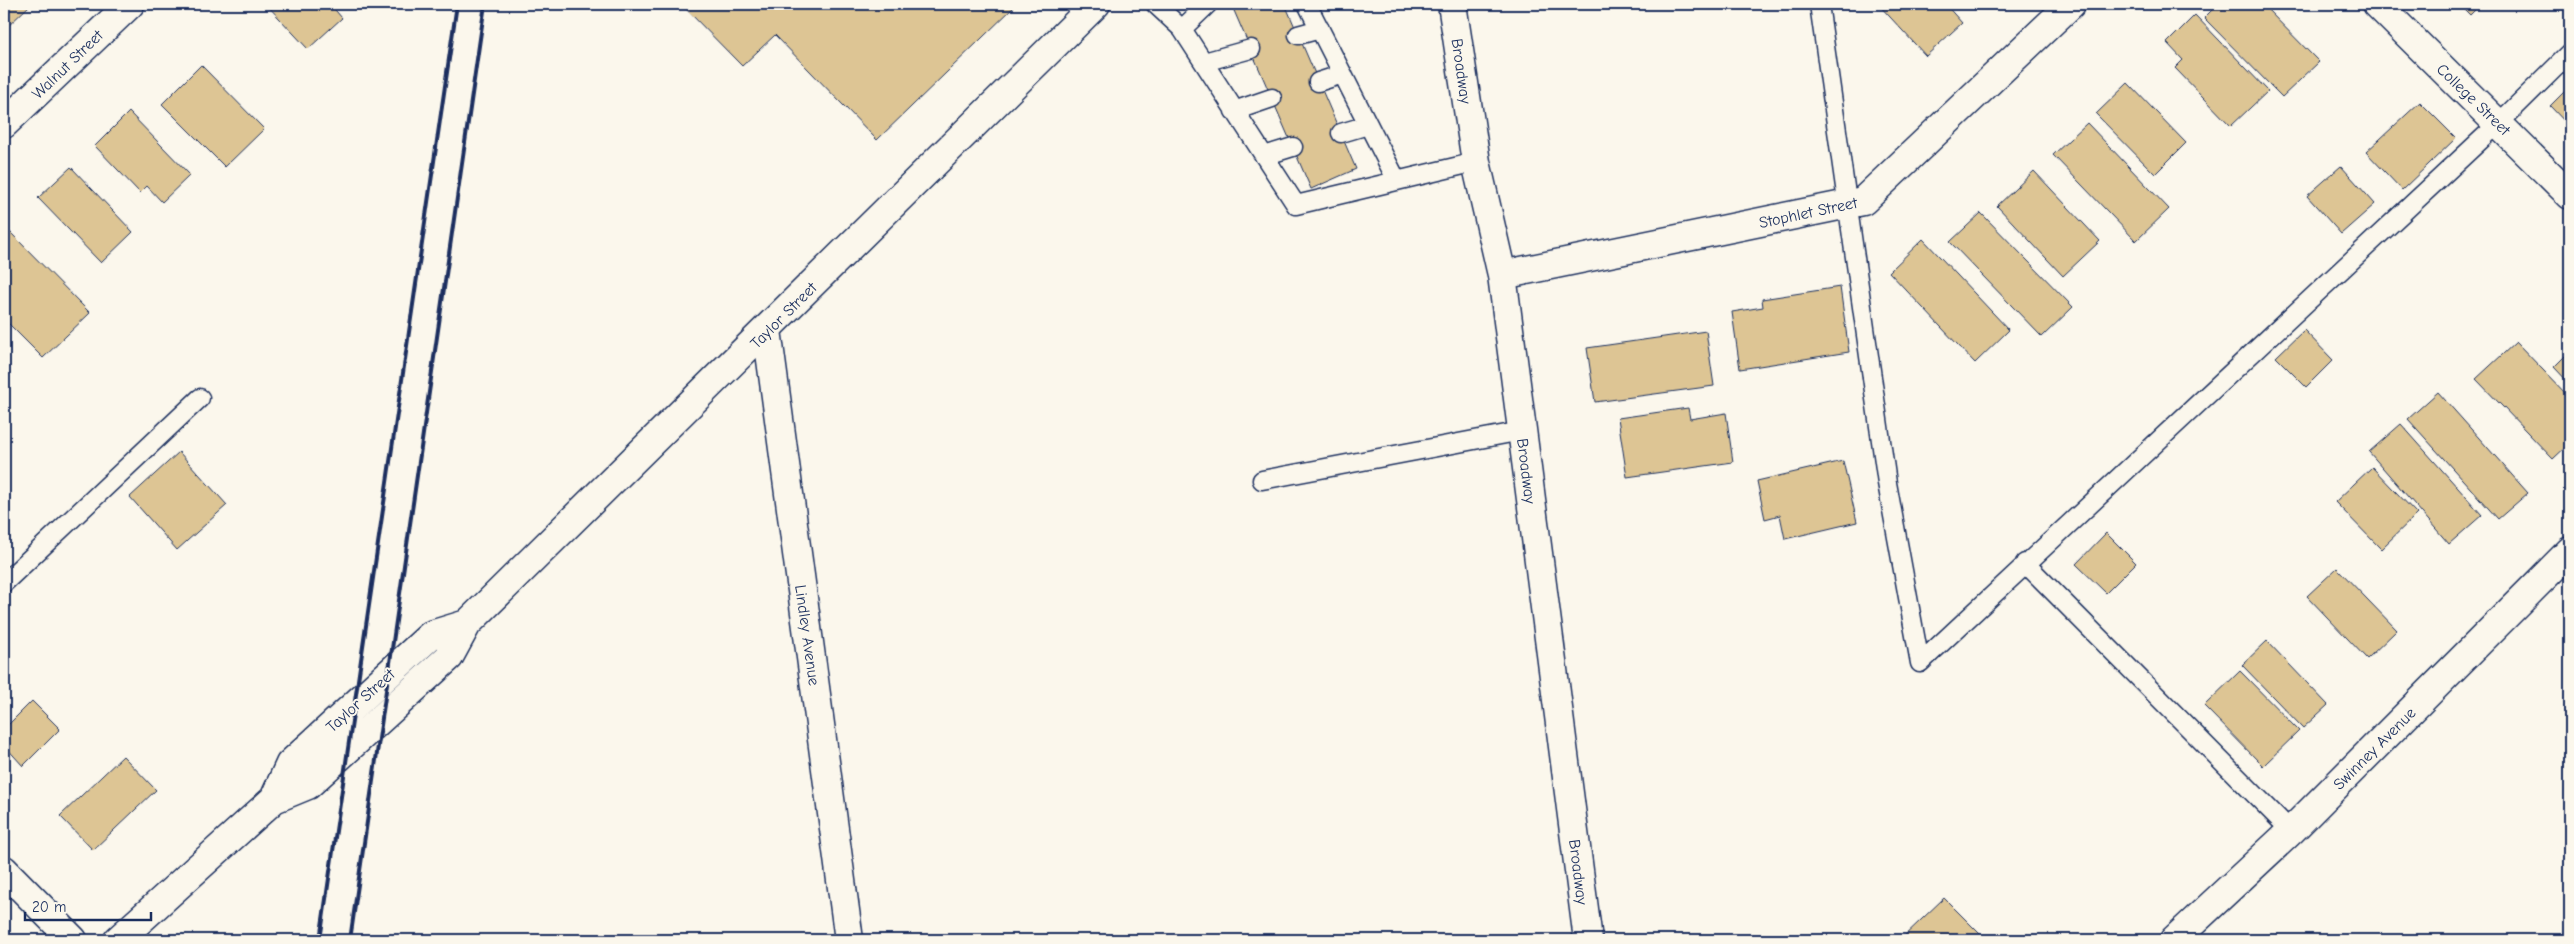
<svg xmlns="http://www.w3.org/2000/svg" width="2574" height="944" viewBox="0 0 2574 944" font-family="'Comic Neue',sans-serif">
<rect width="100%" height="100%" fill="#fbf7ec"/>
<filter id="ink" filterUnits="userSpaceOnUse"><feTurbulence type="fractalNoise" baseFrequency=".02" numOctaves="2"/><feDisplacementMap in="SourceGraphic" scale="10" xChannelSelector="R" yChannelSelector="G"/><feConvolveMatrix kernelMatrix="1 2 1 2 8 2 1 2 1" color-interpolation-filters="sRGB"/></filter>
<g filter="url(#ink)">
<path fill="#ddc594" stroke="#1b2f5e" d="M 4,4 L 31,4 L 4,30 Z
M 266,4 L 330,4 L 342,18 L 308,49 Z
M 681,4 L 1017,4 L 877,140 L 775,35 L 742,66 Z
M 1237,4 L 1285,4 L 1356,169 L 1311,189 L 1232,6 Z
M 1878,4 L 1945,4 L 1962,23 L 1926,56 Z
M 2218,4 L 2262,4 L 2319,62 L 2282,97 L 2204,18 Z
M 2459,4 L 2481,4 L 2470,15 Z
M 2195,15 L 2268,91 L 2231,126 L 2175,68 L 2183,60 L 2167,43 Z
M 201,65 L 264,129 L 225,167 L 162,104 Z
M 2128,83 L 2186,143 L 2155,174 L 2096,114 Z
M 2570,86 L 2570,127 L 2550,106 Z
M 2420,102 L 2456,138 L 2402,190 L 2366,152 Z
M 129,112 L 190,175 L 162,202 L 147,186 L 140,193 L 95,146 Z
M 2087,123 L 2169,209 L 2136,241 L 2053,155 Z
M 2341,166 L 2375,204 L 2341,234 L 2307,196 Z
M 71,167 L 133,232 L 101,263 L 38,198 Z
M 2034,171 L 2100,241 L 2063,276 L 1997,206 Z
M 1981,213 L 2073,307 L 2042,337 L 1950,242 Z
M 8,230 L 90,313 L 43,358 L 4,319 L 4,235 Z
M 1923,239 L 2009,330 L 1975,363 L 1889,272 Z
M 1840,287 L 1849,352 L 1740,369 L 1732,312 L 1763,307 L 1762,299 Z
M 2304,330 L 2333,360 L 2306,387 L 2276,357 Z
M 1706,331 L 1714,386 L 1595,402 L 1587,348 Z
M 2516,342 L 2570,398 L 2570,443 L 2553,459 L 2476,379 Z
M 2570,351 L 2570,384 L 2554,367 Z
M 2438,392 L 2528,493 L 2498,519 L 2408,419 Z
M 1688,408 L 1690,419 L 1726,413 L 1733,462 L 1627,477 L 1618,418 Z
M 2401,424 L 2482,515 L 2449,544 L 2369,452 Z
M 179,452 L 227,505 L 177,550 L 130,497 Z
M 1843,461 L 1857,522 L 1785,539 L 1780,515 L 1765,519 L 1757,481 Z
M 2372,467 L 2417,514 L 2381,549 L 2335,502 Z
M 2106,533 L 2136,563 L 2106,593 L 2076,564 Z
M 2337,568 L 2397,630 L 2367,659 L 2307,596 Z
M 2267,641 L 2328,705 L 2303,728 L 2242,665 Z
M 2240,671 L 2299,731 L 2263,766 L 2204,706 Z
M 32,701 L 60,729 L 23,766 L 4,745 L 4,729 Z
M 123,756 L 156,790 L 93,850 L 60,816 Z
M 1944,898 L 1986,940 L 1900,940 Z"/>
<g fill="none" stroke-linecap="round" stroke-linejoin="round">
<defs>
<path id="lane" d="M 1155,4 L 1182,29 L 1296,205 L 1476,162
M 1307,4 L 1397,181
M 1819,4 L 1887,483 L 1920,663
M 1182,29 L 1208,4
M 1298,35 L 1320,29
M 1204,62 L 1251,49
M 1318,82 L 1343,74
M 1234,111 L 1272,98
M 1341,133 L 1368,125
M 1264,156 L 1293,147
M 1262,480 L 1522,431
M 2025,563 L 2291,831
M 4,583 L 200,398
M 1920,663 L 2499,123 L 2570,53"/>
<path id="street" d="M 2377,4 L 2570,195
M 4,124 L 130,4
M 1502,275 L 1863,201 L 2071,4
M 767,330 L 849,940
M 4,870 L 73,940
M 2174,940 L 2291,831 L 2570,551"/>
<path id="secondary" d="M 1452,4 L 1476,162 L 1502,275 L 1588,940
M 274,799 L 290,764 L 431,635 L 467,624
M 118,940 L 274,799 L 308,785 L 449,657 L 467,624 L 1096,4"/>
</defs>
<use href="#lane" stroke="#1b2f5e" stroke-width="21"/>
<use href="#street" stroke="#1b2f5e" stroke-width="31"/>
<use href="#secondary" stroke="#1b2f5e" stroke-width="31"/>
<use href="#lane" stroke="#fbf7ec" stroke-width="18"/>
<use href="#street" stroke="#fbf7ec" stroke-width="28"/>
<use href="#secondary" stroke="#fbf7ec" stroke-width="28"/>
<path stroke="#1b2f5e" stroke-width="4" d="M 320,940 L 457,4
M 350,940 L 485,4"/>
</g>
</g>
<g text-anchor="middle" stroke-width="4" stroke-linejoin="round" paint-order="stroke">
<g font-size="16" fill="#1b2f5e" stroke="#fbf7ec">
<text transform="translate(67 64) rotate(-44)" y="6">Walnut Street</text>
<text transform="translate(1462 71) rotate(82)" y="6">Broadway</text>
<text transform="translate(2474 99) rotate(44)" y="6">College Street</text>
<text transform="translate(1808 212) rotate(-12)" y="6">Stophlet Street</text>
<text transform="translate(783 315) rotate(-45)" y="6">Taylor Street</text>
<text transform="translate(1527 471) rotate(83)" y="6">Broadway</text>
<text transform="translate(808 635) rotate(82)" y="6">Lindley Avenue</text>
<text transform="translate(360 700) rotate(-42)" y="6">Taylor Street</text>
<text transform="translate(2374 748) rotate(-45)" y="6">Swinney Avenue</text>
<text transform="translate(1579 872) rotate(83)" y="6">Broadway</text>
</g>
</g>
<rect width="2574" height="944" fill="none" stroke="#fbf7ec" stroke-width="20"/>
<rect x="10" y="10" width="2554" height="924" fill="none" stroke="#1b2f5e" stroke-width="2" filter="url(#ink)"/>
<path d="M25 912v8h126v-8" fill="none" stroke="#1b2f5e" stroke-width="2.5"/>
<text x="32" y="912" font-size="15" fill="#1b2f5e" stroke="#fbf7ec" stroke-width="4" paint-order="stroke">20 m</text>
</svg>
